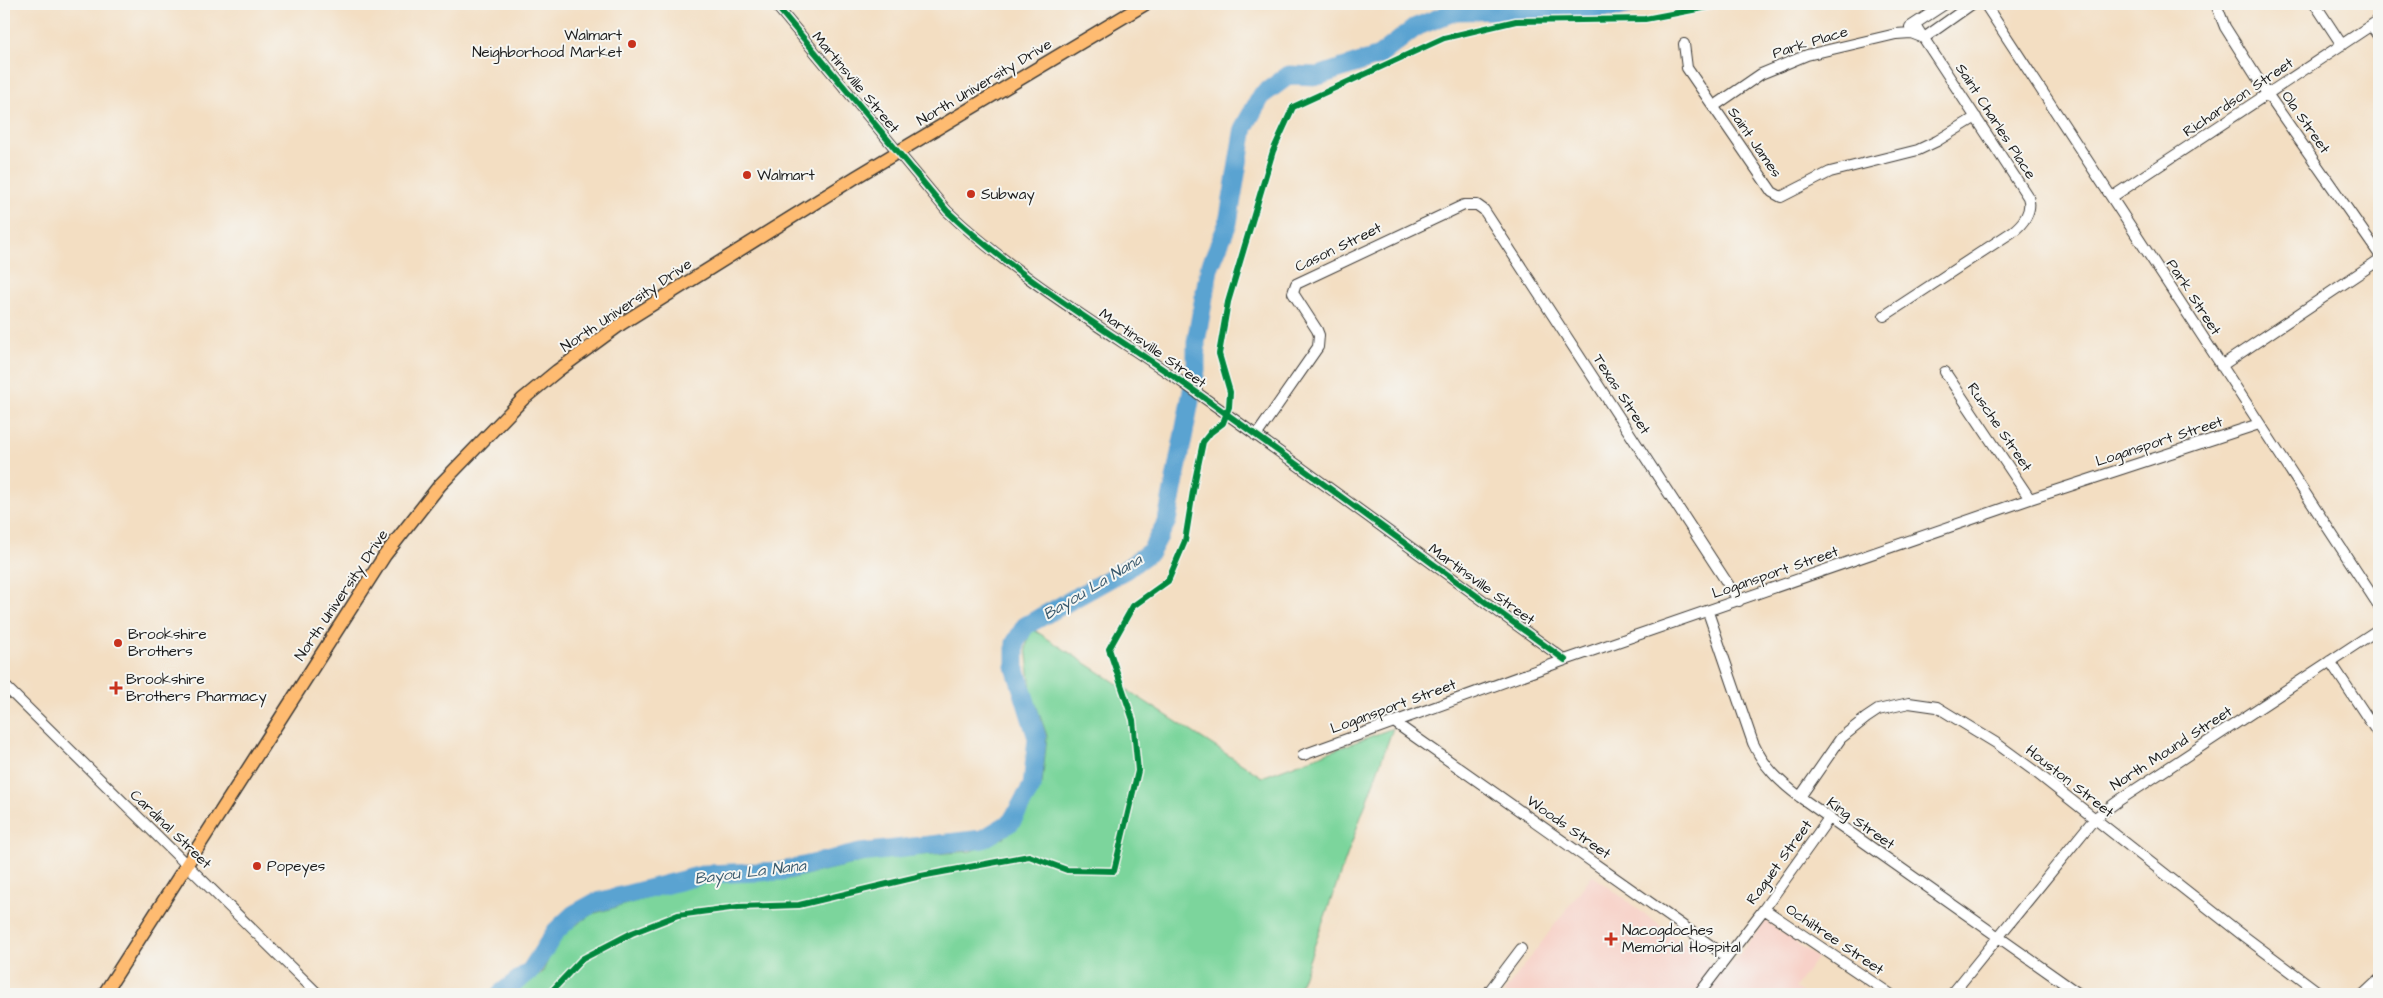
<svg xmlns="http://www.w3.org/2000/svg" width="2383" height="998" viewBox="0 0 2383 998" font-family="'Architects Daughter',sans-serif">
<rect width="100%" height="100%" fill="#f6f6f2"/>
<filter id="ink" filterUnits="userSpaceOnUse"><feTurbulence type="fractalNoise" baseFrequency=".02" numOctaves="2"/><feDisplacementMap in="SourceGraphic" scale="10" xChannelSelector="R" yChannelSelector="G"/><feConvolveMatrix kernelMatrix="1 2 1 2 8 2 1 2 1" color-interpolation-filters="sRGB"/></filter>
<filter id="wash" filterUnits="userSpaceOnUse"><feTurbulence type="fractalNoise" baseFrequency=".0096" numOctaves="4" result="noise"/><feDisplacementMap in="SourceGraphic" scale="20" xChannelSelector="R" yChannelSelector="G"/><feGaussianBlur stdDeviation="1.12" result="paint"/><feColorMatrix in="noise" values="0 0 0 0 0 0 0 0 0 0 0 0 0 0 0 0 0 1.4 0 .05"/><feComposite in="paint" operator="in"/></filter>
<g filter="url(#wash)">
<rect width="100%" height="100%" fill="#f3dec2"/>
<path fill="#f7d1c8" d="M 1592,875 L 1724,973 L 1766,921 L 1817,958 L 1795,988 L 1804,994 L 1503,994 Z"/>
<path fill="#7bd59c" stroke="#4c785c" d="M 1031,628 L 1262,777 L 1393,728 L 1297,994 L 512,994 L 542,973 L 555,945 L 569,930 L 592,914 L 659,895 L 678,885 L 712,880 L 788,879 L 874,859 L 971,851 L 1005,837 L 1026,814 L 1042,784 L 1047,736 L 1031,690 L 1026,647 Z"/>
<g fill="none" stroke-linecap="round" stroke-linejoin="round">
<path stroke="#5aa3d1" stroke-width="19" d="M 500,994 L 531,970 L 556,931 L 574,914 L 594,903 L 706,874 L 782,871 L 860,853 L 983,839 L 1011,822 L 1032,786 L 1037,738 L 1015,667 L 1015,643 L 1025,626 L 1125,570 L 1151,551 L 1167,521 L 1196,370 L 1196,342 L 1209,269 L 1228,223 L 1244,127 L 1262,95 L 1289,75 L 1318,76 L 1379,56 L 1416,27 L 1456,11 L 1618,8 L 1635,4"/>
</g>
</g>
<g filter="url(#ink)">
<g fill="none" stroke-linecap="round" stroke-linejoin="round">
<defs>
<path id="minor" d="M 775,4 L 947,211 C 1019,279 1105,329 1186,385 C 1313,475 1439,569 1565,660
M 1985,4 L 2379,606
M 2216,4 L 2225,27 L 2268,95 L 2379,254
M 2315,4 L 2342,45
M 2371,26 L 2379,37
M 1910,27 L 1945,4
M 1684,44 L 1687,68 L 1772,192 L 1781,197 L 1830,172 L 1918,150 L 1937,141 L 1976,117
M 1713,107 L 1761,74 L 1807,55 L 1896,34 L 1911,33 L 1924,38 L 1972,4
M 2112,197 L 2379,20
M 1884,316 L 2012,232 C 2023,224 2033,211 2028,197 L 1915,25
M 2221,366 L 2379,260
M 1945,372 L 2030,499
M 1256,436 L 1318,347 L 1319,335 L 1317,330 L 1293,293 L 1296,284 L 1464,205 L 1477,205 L 1484,210 L 1739,601
M 1708,612 L 1753,743 C 1764,767 1779,781 1800,797 L 2079,994
M 2330,661 L 2379,735
M 4,685 L 318,994
M 1394,722 L 1727,957
M 1303,755 L 1565,660 L 2030,499 L 2259,424
M 1800,797 L 1841,738 L 1866,718 L 1878,710 L 1909,703 L 1937,707 L 1996,743 L 2033,770 L 2245,937 L 2321,994
M 1764,909 L 1890,994
M 1487,994 L 1521,949
M 1699,994 L 1764,909 L 1829,818
M 1952,994 L 2095,818 L 2121,799 L 2379,629
M 2364,994 L 2379,980"/>
<path id="major" d="M 104,994 L 385,555 L 440,485 L 523,399 L 557,371 L 621,324 L 856,177 L 1145,4"/>
</defs>
<use href="#minor" stroke="#3c3935" stroke-width="12"/>
<use href="#major" stroke="#3c3935" stroke-width="15"/>
<use href="#minor" stroke="#fff" stroke-width="10"/>
<use href="#major" stroke="#febb71" stroke-width="12"/>
<defs>
<path id="cycleway" d="M 775,4 L 947,211 C 1019,279 1105,329 1186,385 C 1313,475 1439,569 1565,660
M 549,994 L 582,959 L 632,933 L 678,915 L 738,907 L 799,905 L 921,876 L 1029,856 L 1067,870 L 1114,871 L 1138,771 L 1133,720 L 1109,649 L 1133,606 L 1168,581 L 1185,541 L 1194,485 L 1203,442 L 1211,432 L 1223,423 L 1229,407 L 1230,392 L 1219,354 L 1228,302 L 1273,151 L 1293,107 L 1444,38 L 1516,21 L 1645,19 L 1724,4"/>
</defs>
<use href="#cycleway" stroke="#f6f6f2" stroke-width="9"/>
<use href="#cycleway" stroke="#00873e" stroke-width="6"/>
</g>
</g>
<g fill="#c8321e" stroke="#f6f6f2" stroke-width="2">
<circle cx="632" cy="44" r="5"/>
<circle cx="747" cy="175" r="5"/>
<circle cx="971" cy="194" r="5"/>
<circle cx="118" cy="643" r="5"/>
<path d="M113.5 680.5h5v5h5v5h-5v5h-5v-5h-5v-5h5z"/>
<circle cx="257" cy="866" r="5"/>
<path d="M1608.5 931.5h5v5h5v5h-5v5h-5v-5h-5v-5h5z"/>
</g>
<g text-anchor="middle" stroke-width="4" stroke-linejoin="round" paint-order="stroke">
<g font-size="15" fill="#1c1c1c" stroke="#f6f6f2" text-anchor="start">
<text x="622" y="40" text-anchor="end">Walmart<tspan x="622" dy="17">Neighborhood Market</tspan></text>
<text x="757" y="180">Walmart</text>
<text x="981" y="199">Subway</text>
<text x="128" y="639">Brookshire<tspan x="128" dy="17">Brothers</tspan></text>
<text x="126" y="684">Brookshire<tspan x="126" dy="17">Brothers Pharmacy</tspan></text>
<text x="267" y="871">Popeyes</text>
<text x="1622" y="935">Nacogdoches<tspan x="1622" dy="17">Memorial Hospital</tspan></text>
</g>
<g font-size="15" fill="#1c1c1c" stroke="#f6f6f2">
<text transform="translate(1810 42) rotate(-17)" y="5">Park Place</text>
<text transform="translate(856 82) rotate(50)" y="5">Martinsville Street</text>
<text transform="translate(984 82) rotate(-31)" y="5">North University Drive</text>
<text transform="translate(2238 97) rotate(-34)" y="5">Richardson Street</text>
<text transform="translate(1996 121) rotate(57)" y="5">Saint Charles Place</text>
<text transform="translate(2306 122) rotate(55)" y="5">Ola Street</text>
<text transform="translate(1755 142) rotate(55)" y="5">Saint James</text>
<text transform="translate(1338 247) rotate(-26)" y="5">Cason Street</text>
<text transform="translate(2194 297) rotate(57)" y="5">Park Street</text>
<text transform="translate(626 305) rotate(-34)" y="5">North University Drive</text>
<text transform="translate(1153 348) rotate(35)" y="5">Martinsville Street</text>
<text transform="translate(1622 394) rotate(57)" y="5">Texas Street</text>
<text transform="translate(2000 427) rotate(56)" y="5">Rusche Street</text>
<text transform="translate(2159 441) rotate(-18)" y="5">Logansport Street</text>
<text transform="translate(1775 572) rotate(-19)" y="5">Logansport Street</text>
<text transform="translate(1482 584) rotate(36)" y="5">Martinsville Street</text>
<text transform="translate(341 595) rotate(-56)" y="5">North University Drive</text>
<text transform="translate(1393 706) rotate(-20)" y="5">Logansport Street</text>
<text transform="translate(2171 748) rotate(-33)" y="5">North Mound Street</text>
<text transform="translate(2070 781) rotate(38)" y="5">Houston Street</text>
<text transform="translate(1861 823) rotate(35)" y="5">King Street</text>
<text transform="translate(1569 827) rotate(35)" y="5">Woods Street</text>
<text transform="translate(171 829) rotate(44)" y="5">Cardinal Street</text>
<text transform="translate(1779 862) rotate(-54)" y="5">Raguet Street</text>
<text transform="translate(1835 939) rotate(34)" y="5">Ochiltree Street</text>
</g>
<g font-size="16" font-style="italic" fill="#38596d" stroke="#f6f6f2">
<text transform="translate(1092 586) rotate(-31)" y="6">Bayou La Nana</text>
<text transform="translate(750 871) rotate(-7)" y="6">Bayou La Nana</text>
</g>
</g>
<rect width="2383" height="998" fill="none" stroke="#f6f6f2" stroke-width="20"/>
</svg>
